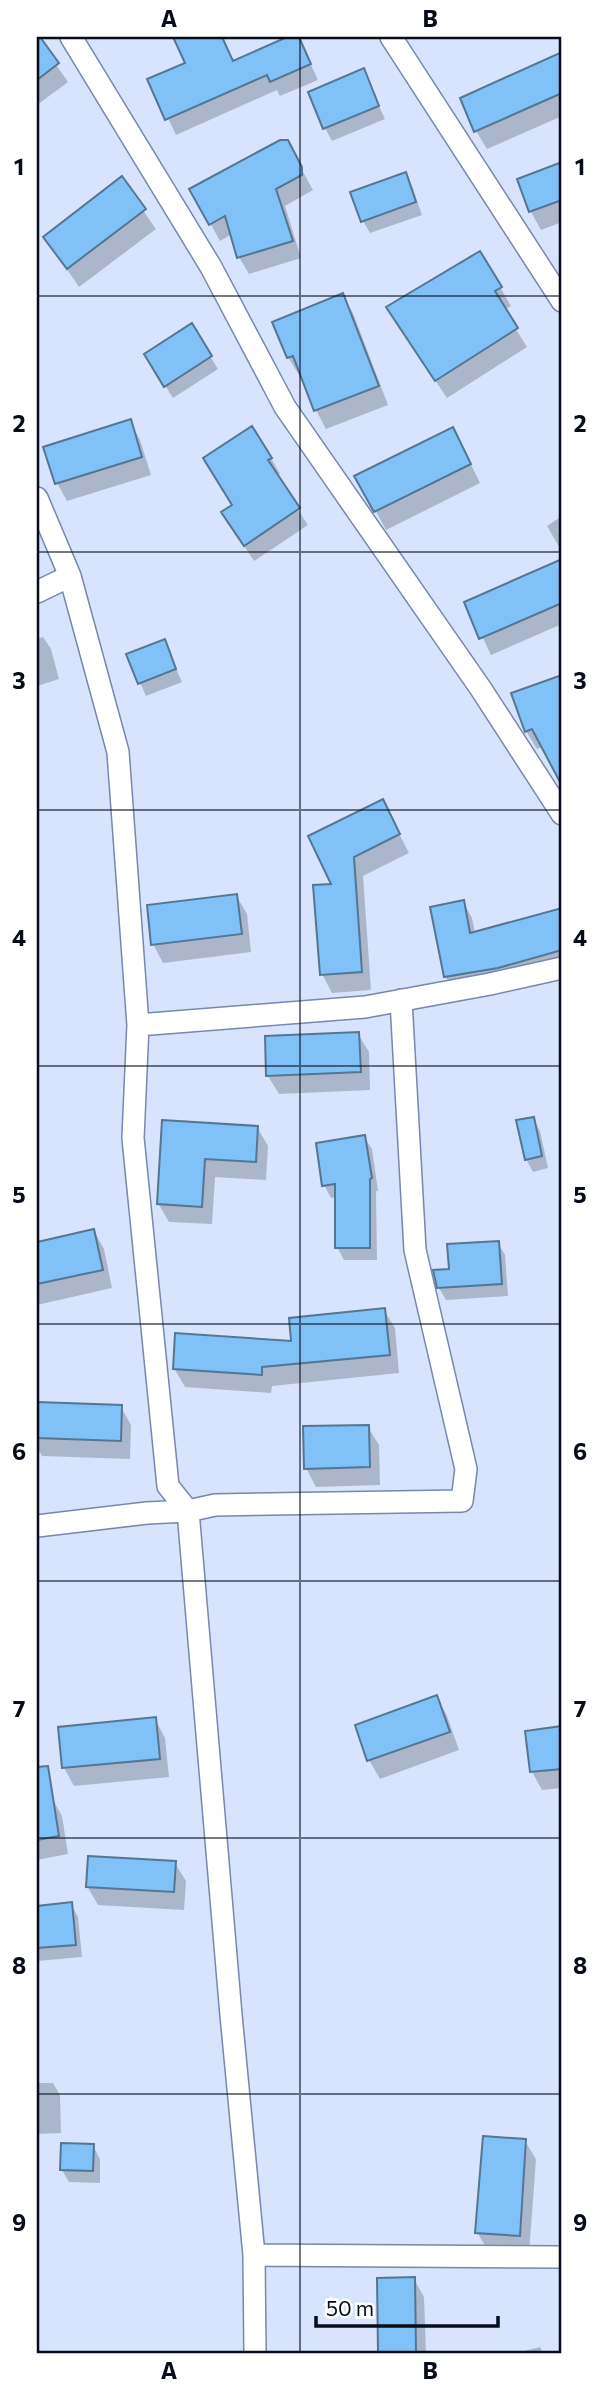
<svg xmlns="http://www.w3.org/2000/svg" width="599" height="2390" viewBox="0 0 599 2390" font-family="Commissioner,sans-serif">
<rect width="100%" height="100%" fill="#d8e4fd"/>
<path fill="#0003" d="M 37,37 L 68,82 L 37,105 Z
M 175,37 L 228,37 L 224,39 L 234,63 L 292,37 L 298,37 L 318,80 L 280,96 L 277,90 L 176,135 L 150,80 L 187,64 Z
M 555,57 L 562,69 L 562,116 L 487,149 L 476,131 Z
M 363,71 L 385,119 L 332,141 L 325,128 Z
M 285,139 L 313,190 L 285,206 L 301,258 L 249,274 L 239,257 L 232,234 L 220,241 L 192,190 Z
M 562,164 L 562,222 L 541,230 L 531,212 L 519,181 Z
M 405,174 L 412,186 L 422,215 L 370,233 L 363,221 Z
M 121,179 L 156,229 L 79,287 L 45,237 Z
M 480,253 L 511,306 L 504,310 L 527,347 L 447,398 L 399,326 Z
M 342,295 L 353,313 L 388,405 L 326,429 L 316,410 L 302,374 L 299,375 L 288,357 Z
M 191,326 L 218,369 L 173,398 L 153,367 Z
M 130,421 L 140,440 L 151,475 L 67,501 L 57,483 Z
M 463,448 L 480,483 L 386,530 L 357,476 Z
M 271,458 L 280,474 L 276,476 L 308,525 L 254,561 L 233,529 L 234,506 L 214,475 Z
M 562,516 L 562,552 L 547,526 Z
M 562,561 L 562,624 L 491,655 L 466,603 Z
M 43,637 L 51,649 L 59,679 L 37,686 L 37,639 Z
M 164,641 L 182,682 L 146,696 L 128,655 Z
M 562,677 L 562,782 L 543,747 L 537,749 L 526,731 L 513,694 Z
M 382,801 L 409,853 L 363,876 L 371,990 L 332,993 L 322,974 L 334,885 Z
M 236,895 L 247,914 L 251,952 L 163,963 L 153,944 Z
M 463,902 L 472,918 L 475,933 L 562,910 L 562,968 L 455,992 L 445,976 Z
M 358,1034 L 369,1052 L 370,1090 L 279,1094 L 268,1076 Z
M 533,1118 L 540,1131 L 548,1168 L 533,1172 L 526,1159 Z
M 163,1122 L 257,1127 L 268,1146 L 266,1180 L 215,1177 L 212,1224 L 169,1222 L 158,1203 Z
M 364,1137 L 372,1149 L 378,1191 L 376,1191 L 377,1260 L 344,1260 L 337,1247 L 336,1197 L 331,1198 L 324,1185 Z
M 94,1231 L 104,1249 L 112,1288 L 37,1305 L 37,1243 Z
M 498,1243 L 505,1255 L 508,1296 L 446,1300 L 439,1288 L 451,1271 Z
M 384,1310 L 395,1328 L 399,1373 L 272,1386 L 271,1393 L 185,1387 L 174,1368 L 293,1343 Z
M 37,1404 L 121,1407 L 131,1425 L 130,1459 L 42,1456 L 37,1447 Z
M 368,1427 L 379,1445 L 380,1485 L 316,1487 L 306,1468 Z
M 437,1697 L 447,1716 L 459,1750 L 380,1779 L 369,1760 Z
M 155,1719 L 165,1738 L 169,1777 L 74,1786 L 64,1768 Z
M 562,1728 L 562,1788 L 542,1790 L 532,1772 L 527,1732 Z
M 52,1798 L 62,1816 L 68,1854 L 37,1860 L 37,1800 Z
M 175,1863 L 186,1881 L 184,1910 L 98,1905 L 87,1886 Z
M 71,1904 L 78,1917 L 82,1957 L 37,1961 L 37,1908 Z
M 37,2083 L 53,2083 L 60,2095 L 61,2133 L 37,2134 Z
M 525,2141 L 536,2159 L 529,2254 L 488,2251 L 477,2232 Z
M 93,2146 L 100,2159 L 100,2183 L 69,2182 L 62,2170 Z
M 378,2279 L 414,2279 L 424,2297 L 426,2353 L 380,2353 Z
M 540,2347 L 543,2353 L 516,2353 Z"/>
<path fill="#80c2f8" stroke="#537693" stroke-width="2" d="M 37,37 L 40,37 L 59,63 L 37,80 Z
M 173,37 L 222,37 L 233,61 L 287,37 L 299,37 L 311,64 L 270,82 L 267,75 L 165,120 L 147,79 L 185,63 Z
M 562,52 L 562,93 L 474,132 L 460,98 Z
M 364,68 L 379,106 L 323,129 L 308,92 Z
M 280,140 L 288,140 L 302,167 L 302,175 L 276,189 L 293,241 L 237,258 L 225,216 L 209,225 L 189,189 Z
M 562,162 L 562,200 L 529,212 L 517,179 Z
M 406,172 L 416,202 L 361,222 L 350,192 Z
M 122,176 L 146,209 L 67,269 L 43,237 Z
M 480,251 L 502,287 L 495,291 L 518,328 L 435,381 L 386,307 Z
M 343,293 L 379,386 L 314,411 L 293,356 L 287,358 L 272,322 Z
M 192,323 L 212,356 L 164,387 L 144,354 Z
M 131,419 L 142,457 L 55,484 L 43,447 Z
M 252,426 L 272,458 L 268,460 L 300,508 L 244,546 L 221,512 L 232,505 L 203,458 Z
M 453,427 L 471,464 L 374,512 L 354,476 Z
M 562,559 L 562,603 L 479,639 L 464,602 Z
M 165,639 L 176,669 L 138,684 L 126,654 Z
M 562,675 L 562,786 L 532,729 L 525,732 L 511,693 Z
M 383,799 L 400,834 L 354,857 L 362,972 L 320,975 L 313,885 L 331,884 L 308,836 Z
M 237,894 L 242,934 L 151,945 L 147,905 Z
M 464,900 L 470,933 L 562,908 L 562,950 L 498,968 L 444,977 L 430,907 Z
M 359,1032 L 361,1072 L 266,1076 L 265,1036 Z
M 534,1117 L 542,1156 L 525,1160 L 516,1120 Z
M 162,1120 L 258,1126 L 256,1162 L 205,1159 L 202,1207 L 157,1204 Z
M 365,1135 L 372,1178 L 370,1179 L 370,1248 L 335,1248 L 335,1184 L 322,1186 L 316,1143 Z
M 94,1229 L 103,1270 L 37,1284 L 37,1242 Z
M 499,1241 L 502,1284 L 437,1288 L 433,1270 L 449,1269 L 447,1244 Z
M 385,1308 L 390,1355 L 262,1367 L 262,1375 L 173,1369 L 175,1333 L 291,1341 L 289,1318 Z
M 37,1402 L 122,1405 L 121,1441 L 37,1438 Z
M 369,1425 L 370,1467 L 304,1469 L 303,1426 Z
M 437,1695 L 450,1732 L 367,1761 L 355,1725 Z
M 156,1717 L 160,1759 L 62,1768 L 58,1727 Z
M 562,1726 L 562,1769 L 530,1772 L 525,1731 Z
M 48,1766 L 59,1836 L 37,1840 L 37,1767 Z
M 88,1856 L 176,1861 L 174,1892 L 86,1887 Z
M 72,1902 L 76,1945 L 37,1948 L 37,1906 Z
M 483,2136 L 526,2139 L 520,2236 L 475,2233 Z
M 61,2143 L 94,2144 L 93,2171 L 60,2170 Z
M 415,2277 L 416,2353 L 378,2353 L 377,2278 Z"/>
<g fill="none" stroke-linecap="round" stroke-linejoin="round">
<defs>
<path id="street" d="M 71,37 L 211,267 L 285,407 L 481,689 L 562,814
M 391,37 L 562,301
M 37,498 L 70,576 L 118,752 L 138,1025 L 365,1007 L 490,984 L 562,968
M 37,592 L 70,576
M 37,1526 L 147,1513 L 188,1511 L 168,1486 L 133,1138 L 138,1025
M 254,2255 L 562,2257
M 255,2353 L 254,2255 L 231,2015 L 188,1511 L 215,1505 L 462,1501 L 466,1469 L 415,1250 L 401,1000"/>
</defs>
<use href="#street" stroke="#7688ae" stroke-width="24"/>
<use href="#street" stroke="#fff" stroke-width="21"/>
</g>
<path fill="none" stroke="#060c19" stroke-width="2" stroke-opacity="0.55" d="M 300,37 L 300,2353M 37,296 L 562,296M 37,552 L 562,552M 37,810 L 562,810M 37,1066 L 562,1066M 37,1324 L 562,1324M 37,1581 L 562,1581M 37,1838 L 562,1838M 37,2094 L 562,2094"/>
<rect width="599" height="2390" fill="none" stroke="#ffffff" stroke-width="77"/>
<path d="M316 2316v10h182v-10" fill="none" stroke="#060c19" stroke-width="3.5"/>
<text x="326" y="2316" font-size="21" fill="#060c19" stroke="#ffffff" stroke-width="5" paint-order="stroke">50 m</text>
<rect x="38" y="38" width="522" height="2314" fill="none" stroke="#060c19" stroke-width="2.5"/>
<g font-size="23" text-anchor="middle" font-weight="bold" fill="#060c19">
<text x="169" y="27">A</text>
<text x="430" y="27">B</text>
<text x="19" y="175">1</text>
<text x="580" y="175">1</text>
<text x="19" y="432">2</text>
<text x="580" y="432">2</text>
<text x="19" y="689">3</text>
<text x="580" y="689">3</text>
<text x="19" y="946">4</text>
<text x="580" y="946">4</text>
<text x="19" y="1203">5</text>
<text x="580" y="1203">5</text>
<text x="19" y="1460">6</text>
<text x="580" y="1460">6</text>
<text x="19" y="1717">7</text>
<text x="580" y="1717">7</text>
<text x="19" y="1974">8</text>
<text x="580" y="1974">8</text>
<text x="19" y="2231">9</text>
<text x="580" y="2231">9</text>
<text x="169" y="2379">A</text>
<text x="430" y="2379">B</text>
</g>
</svg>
